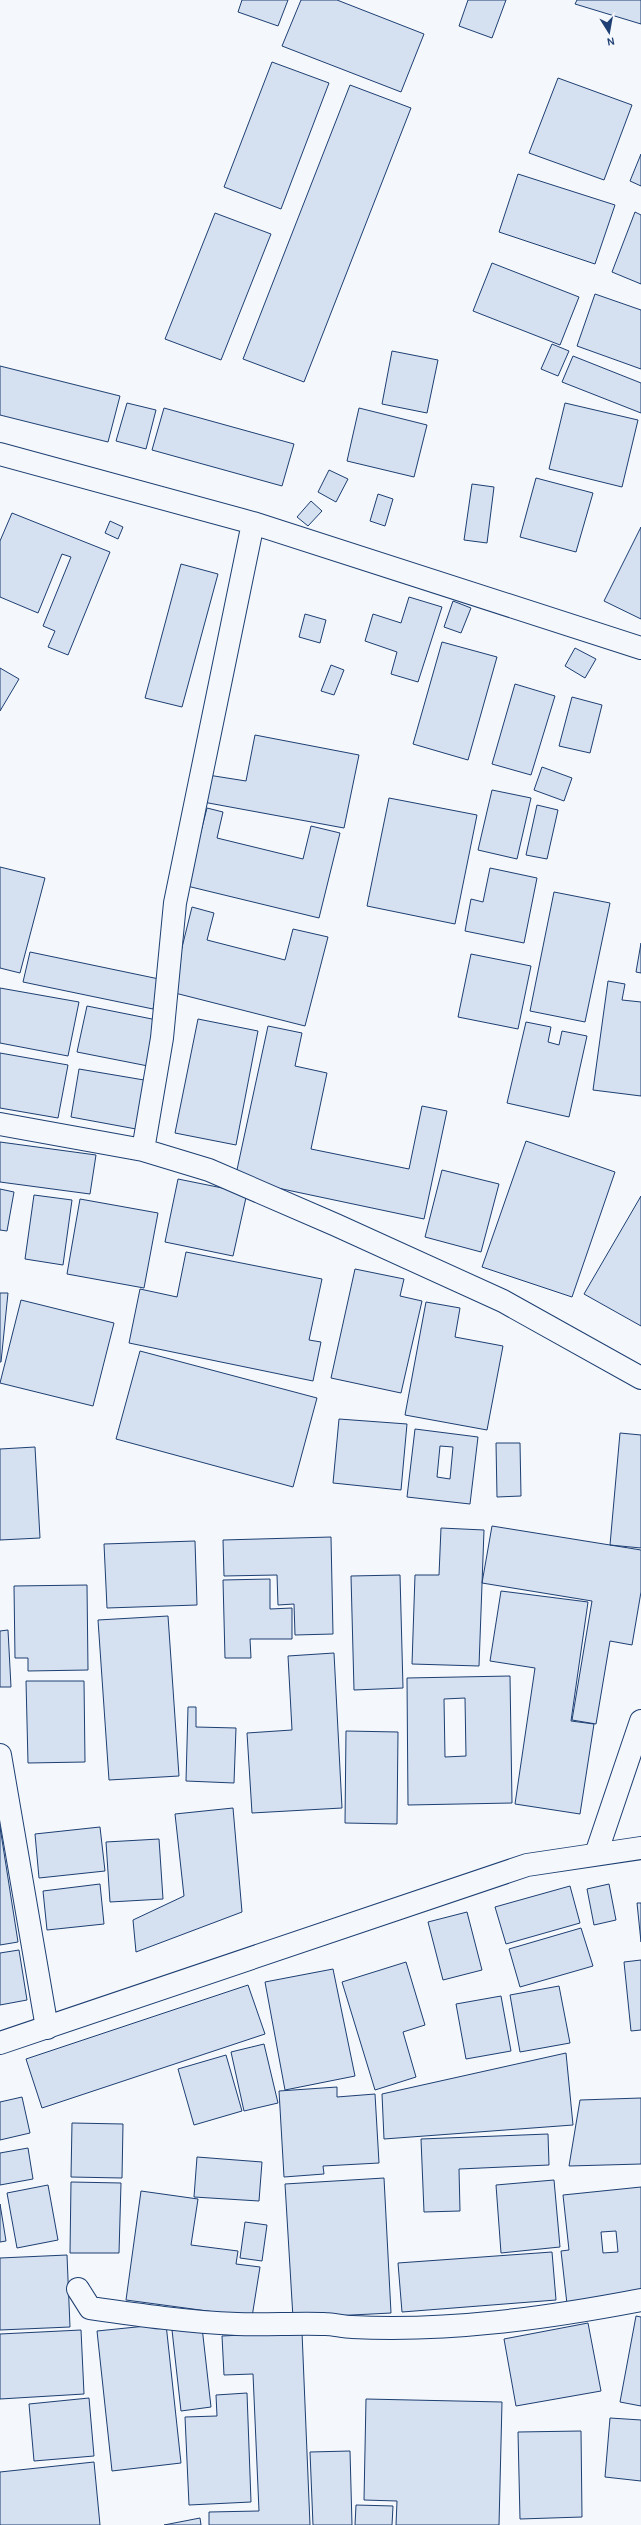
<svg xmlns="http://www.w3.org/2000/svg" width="641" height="2525" viewBox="0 0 641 2525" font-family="Karla,sans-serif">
<rect width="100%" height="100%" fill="#f4f7fb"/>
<path fill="#d5e0f0" stroke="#1d3f73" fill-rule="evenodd" d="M 242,0 L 288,0 L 278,26 L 238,12 Z
M 301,0 L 337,0 L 424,34 L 401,92 L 282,46 Z
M 468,0 L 506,0 L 492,38 L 459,26 Z
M 577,0 L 641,0 L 641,24 L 575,4 Z
M 272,62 L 329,83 L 281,209 L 224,187 Z
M 558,78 L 632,105 L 604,180 L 529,153 Z
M 350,85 L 411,108 L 304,382 L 243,359 Z
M 641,154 L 641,186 L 630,181 Z
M 518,174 L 615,205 L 595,264 L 499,232 Z
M 635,212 L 641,215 L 641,284 L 612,272 Z
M 215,213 L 271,234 L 221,360 L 165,339 Z
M 492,263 L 579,297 L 560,345 L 473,311 Z
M 595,294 L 641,310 L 641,369 L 577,346 Z
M 552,344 L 569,351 L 558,376 L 541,369 Z
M 392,351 L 438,360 L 427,413 L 382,404 Z
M 573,356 L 641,383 L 641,413 L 562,382 Z
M 0,366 L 120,396 L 108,442 L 0,415 Z
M 127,403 L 156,410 L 146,449 L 116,441 Z
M 565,403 L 638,420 L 622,487 L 549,469 Z
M 164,408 L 294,444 L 282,486 L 152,450 Z
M 359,408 L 427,425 L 414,477 L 347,461 Z
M 329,470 L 348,479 L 336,502 L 318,492 Z
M 536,478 L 593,493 L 576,552 L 520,537 Z
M 472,484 L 494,487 L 487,543 L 464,540 Z
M 378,494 L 393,499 L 385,526 L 370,521 Z
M 311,501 L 322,511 L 308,526 L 297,517 Z
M 12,513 L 110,552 L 68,655 L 48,647 L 55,631 L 43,626 L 71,557 L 62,554 L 38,613 L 0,597 L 0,541 Z
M 110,521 L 123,527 L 118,539 L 105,533 Z
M 641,527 L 641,619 L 604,601 Z
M 181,564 L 218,574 L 182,707 L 145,698 Z
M 409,597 L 442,607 L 418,682 L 391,674 L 397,652 L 365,641 L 373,614 L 401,623 Z
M 453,601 L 471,608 L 461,633 L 444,627 Z
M 305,614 L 326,620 L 320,643 L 299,637 Z
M 442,642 L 497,657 L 468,760 L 413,744 Z
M 575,648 L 596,659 L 585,678 L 565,666 Z
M 331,665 L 344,670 L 334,695 L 321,691 Z
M 0,668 L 19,679 L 0,711 Z
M 515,684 L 555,696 L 531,775 L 492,764 Z
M 572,697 L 602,705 L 590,753 L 559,746 Z
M 255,735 L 359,755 L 344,828 L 203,802 L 208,775 L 246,781 Z
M 542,767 L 572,778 L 564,801 L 534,790 Z
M 492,790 L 531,798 L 517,859 L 478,850 Z
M 389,798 L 477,815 L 455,924 L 367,906 Z
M 537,805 L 558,810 L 547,859 L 526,855 Z
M 207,808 L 223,812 L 217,838 L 303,859 L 311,826 L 340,833 L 319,918 L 187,886 Z
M 0,867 L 45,878 L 20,973 L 0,968 Z
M 490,868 L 537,878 L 524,943 L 465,931 L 471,899 L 483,902 Z
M 554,892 L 610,903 L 585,1022 L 530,1011 Z
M 192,907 L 214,913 L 207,940 L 285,960 L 293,929 L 328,937 L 305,1026 L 171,992 Z
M 641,943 L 641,973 L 636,972 Z
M 30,952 L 159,979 L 153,1009 L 23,982 Z
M 471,954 L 531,966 L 518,1029 L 458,1017 Z
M 608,981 L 625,984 L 622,1000 L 641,1002 L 641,1096 L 593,1090 Z
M 0,988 L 79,1002 L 68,1056 L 0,1043 Z
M 87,1006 L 157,1020 L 148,1066 L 77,1052 Z
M 198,1019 L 258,1031 L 236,1145 L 175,1133 Z
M 526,1022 L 551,1027 L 548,1042 L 559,1045 L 562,1031 L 587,1036 L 569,1117 L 507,1103 Z
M 268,1026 L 302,1033 L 295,1066 L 327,1073 L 311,1149 L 409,1169 L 422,1106 L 447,1111 L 424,1219 L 235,1179 Z
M 0,1053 L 68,1065 L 58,1118 L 0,1108 Z
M 79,1069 L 144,1080 L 136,1129 L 71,1117 Z
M 526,1141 L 615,1172 L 572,1297 L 482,1267 Z
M 0,1142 L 96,1155 L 90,1194 L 0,1182 Z
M 442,1170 L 499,1184 L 481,1252 L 425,1237 Z
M 178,1179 L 247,1193 L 233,1256 L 165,1242 Z
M 0,1189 L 14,1192 L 7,1231 L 0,1230 Z
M 34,1195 L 72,1200 L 63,1265 L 25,1259 Z
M 641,1196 L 641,1326 L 584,1294 Z
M 80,1199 L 158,1213 L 144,1288 L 67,1274 Z
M 186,1252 L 322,1279 L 309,1340 L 321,1342 L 313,1381 L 129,1343 L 140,1289 L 177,1297 Z
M 355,1269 L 404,1279 L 400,1296 L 422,1301 L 401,1393 L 331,1378 Z
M 0,1293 L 8,1293 L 1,1362 L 0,1362 Z
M 21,1300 L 114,1323 L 93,1406 L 0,1383 Z
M 426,1302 L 460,1308 L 455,1337 L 503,1346 L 487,1430 L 405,1415 Z
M 140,1351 L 317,1398 L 293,1487 L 116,1439 Z
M 339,1419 L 407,1424 L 401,1490 L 333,1483 Z
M 415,1429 L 478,1437 L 470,1504 L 407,1497 ZM 440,1446 L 453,1447 L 450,1479 L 437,1477 Z
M 620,1433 L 641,1435 L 641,1548 L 610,1545 Z
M 496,1443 L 520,1443 L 521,1496 L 497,1497 Z
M 35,1447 L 40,1538 L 0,1540 L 0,1449 Z
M 492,1526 L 641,1550 L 641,1592 L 632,1645 L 610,1641 L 596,1724 L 572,1720 L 592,1601 L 482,1583 Z
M 441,1528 L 484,1530 L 479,1666 L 412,1664 L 415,1575 L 439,1575 Z
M 331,1537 L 333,1634 L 295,1635 L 294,1604 L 278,1605 L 277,1575 L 224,1576 L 223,1540 Z
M 195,1541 L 197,1605 L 107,1608 L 104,1544 Z
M 400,1575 L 403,1688 L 354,1690 L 351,1576 Z
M 270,1579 L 270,1609 L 292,1608 L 292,1639 L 250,1639 L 251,1658 L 225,1658 L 223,1580 Z
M 87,1585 L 88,1670 L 28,1671 L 28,1658 L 15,1658 L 14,1586 Z
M 501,1591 L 588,1602 L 571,1721 L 594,1724 L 580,1814 L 515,1804 L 535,1668 L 490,1661 Z
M 168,1616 L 179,1776 L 109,1780 L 98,1620 Z
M 8,1630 L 11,1687 L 0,1687 L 0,1631 Z
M 334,1653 L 342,1808 L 252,1813 L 247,1733 L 292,1730 L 288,1656 Z
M 510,1676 L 512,1803 L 408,1805 L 407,1678 ZM 465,1698 L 466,1756 L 445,1757 L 444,1699 Z
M 26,1681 L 84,1681 L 85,1762 L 28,1763 Z
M 188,1707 L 196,1707 L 196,1727 L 236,1728 L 234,1783 L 186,1781 Z
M 346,1731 L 398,1732 L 397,1824 L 345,1823 Z
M 233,1808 L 242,1912 L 136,1952 L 133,1920 L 184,1896 L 175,1814 Z
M 0,1827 L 18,1942 L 0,1945 Z
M 100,1827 L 105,1871 L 39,1878 L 35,1834 Z
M 159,1839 L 163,1899 L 110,1902 L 106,1842 Z
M 100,1884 L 104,1924 L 47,1930 L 43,1891 Z
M 609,1884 L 616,1920 L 594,1925 L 587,1889 Z
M 570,1886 L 580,1923 L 506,1944 L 495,1907 Z
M 637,1903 L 641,1903 L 641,1942 Z
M 467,1912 L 482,1970 L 443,1980 L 428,1922 Z
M 581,1928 L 593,1966 L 520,1987 L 509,1949 Z
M 19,1950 L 27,2000 L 0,2005 L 0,1953 Z
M 641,1960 L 641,2030 L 631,2031 L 624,1962 Z
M 406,1962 L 425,2025 L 403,2032 L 416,2077 L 375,2090 L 342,1982 Z
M 333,1969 L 355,2076 L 285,2090 L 265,1982 Z
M 248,1985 L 265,2034 L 42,2108 L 26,2059 Z
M 559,1986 L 570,2043 L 520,2052 L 510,1995 Z
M 501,1996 L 511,2051 L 466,2059 L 456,2004 Z
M 264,2044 L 278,2103 L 244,2111 L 231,2052 Z
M 566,2053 L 573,2125 L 384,2139 L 382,2094 Z
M 226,2055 L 242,2111 L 194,2125 L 178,2069 Z
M 337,2087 L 337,2097 L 375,2094 L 379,2163 L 323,2166 L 324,2174 L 284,2177 L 279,2091 Z
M 22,2097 L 30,2133 L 0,2140 L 0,2102 Z
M 641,2098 L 641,2164 L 569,2166 L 580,2100 Z
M 72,2123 L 123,2124 L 122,2178 L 71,2177 Z
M 548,2134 L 549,2165 L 459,2169 L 460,2211 L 424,2212 L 421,2139 Z
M 28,2148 L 33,2179 L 0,2185 L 0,2153 Z
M 197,2157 L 262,2162 L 259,2201 L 194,2197 Z
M 384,2178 L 391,2313 L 293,2318 L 285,2184 Z
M 554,2180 L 560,2247 L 501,2253 L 496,2185 Z
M 71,2182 L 121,2183 L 119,2253 L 70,2253 Z
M 48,2185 L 58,2240 L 17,2248 L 7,2193 Z
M 641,2187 L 641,2296 L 567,2304 L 561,2251 L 569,2250 L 563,2195 ZM 616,2231 L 618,2252 L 603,2253 L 601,2232 Z
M 141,2191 L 198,2199 L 191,2245 L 238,2251 L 236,2264 L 260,2267 L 252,2317 L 126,2300 Z
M 0,2204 L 6,2241 L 0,2242 Z
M 245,2222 L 267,2225 L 262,2261 L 240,2258 Z
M 552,2252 L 556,2300 L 402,2312 L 398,2263 Z
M 67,2255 L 70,2327 L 0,2330 L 0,2258 Z
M 636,2316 L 641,2317 L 641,2406 L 620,2402 Z
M 588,2323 L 601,2391 L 516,2406 L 504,2339 Z
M 166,2324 L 181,2463 L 112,2471 L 97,2331 Z
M 202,2327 L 211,2407 L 181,2411 L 172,2330 Z
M 81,2330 L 84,2394 L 0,2399 L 0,2334 Z
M 302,2332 L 310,2525 L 209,2525 L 209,2512 L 259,2511 L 253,2374 L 224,2375 L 222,2336 Z
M 247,2393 L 251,2502 L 189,2505 L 185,2417 L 217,2416 L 216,2395 Z
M 89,2398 L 94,2456 L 34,2461 L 29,2404 Z
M 366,2399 L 502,2402 L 499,2525 L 396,2525 L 397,2501 L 364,2500 Z
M 610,2418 L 641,2420 L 641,2481 L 605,2477 Z
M 581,2431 L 582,2517 L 520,2519 L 518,2432 Z
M 350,2451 L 352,2525 L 313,2525 L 310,2452 Z
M 94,2462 L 100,2525 L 0,2525 L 0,2472 Z
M 356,2505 L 393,2506 L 392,2525 L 355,2525 Z
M 200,2518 L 201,2525 L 164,2525 Z"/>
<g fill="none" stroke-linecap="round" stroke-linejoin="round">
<defs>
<path id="minor" d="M 0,454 L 253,523 L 641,648
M 0,1124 L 143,1150 L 209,1170 L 336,1225 L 503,1301 L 641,1378
M 143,1150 L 162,1038 L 175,903 L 253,523
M 0,1755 L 47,2028
M 596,1854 L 641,1721
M 78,2289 L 90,2308 C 139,2315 188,2322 237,2324 C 266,2325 296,2323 325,2324 C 334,2324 343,2327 352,2327 C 448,2332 547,2318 641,2300"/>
<path id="major" d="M 0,2043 L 527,1865 L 641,1848"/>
</defs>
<use href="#minor" stroke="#1d3f73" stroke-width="24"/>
<use href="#major" stroke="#1d3f73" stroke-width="24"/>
<use href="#minor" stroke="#f4f7fb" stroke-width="22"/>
<use href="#major" stroke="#f4f7fb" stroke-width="22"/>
</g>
<g transform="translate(609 32) rotate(169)" stroke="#f4f7fb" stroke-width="3" paint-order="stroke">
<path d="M0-3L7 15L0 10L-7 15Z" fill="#1d3f73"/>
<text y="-6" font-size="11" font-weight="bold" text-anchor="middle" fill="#1d3f73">N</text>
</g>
</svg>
